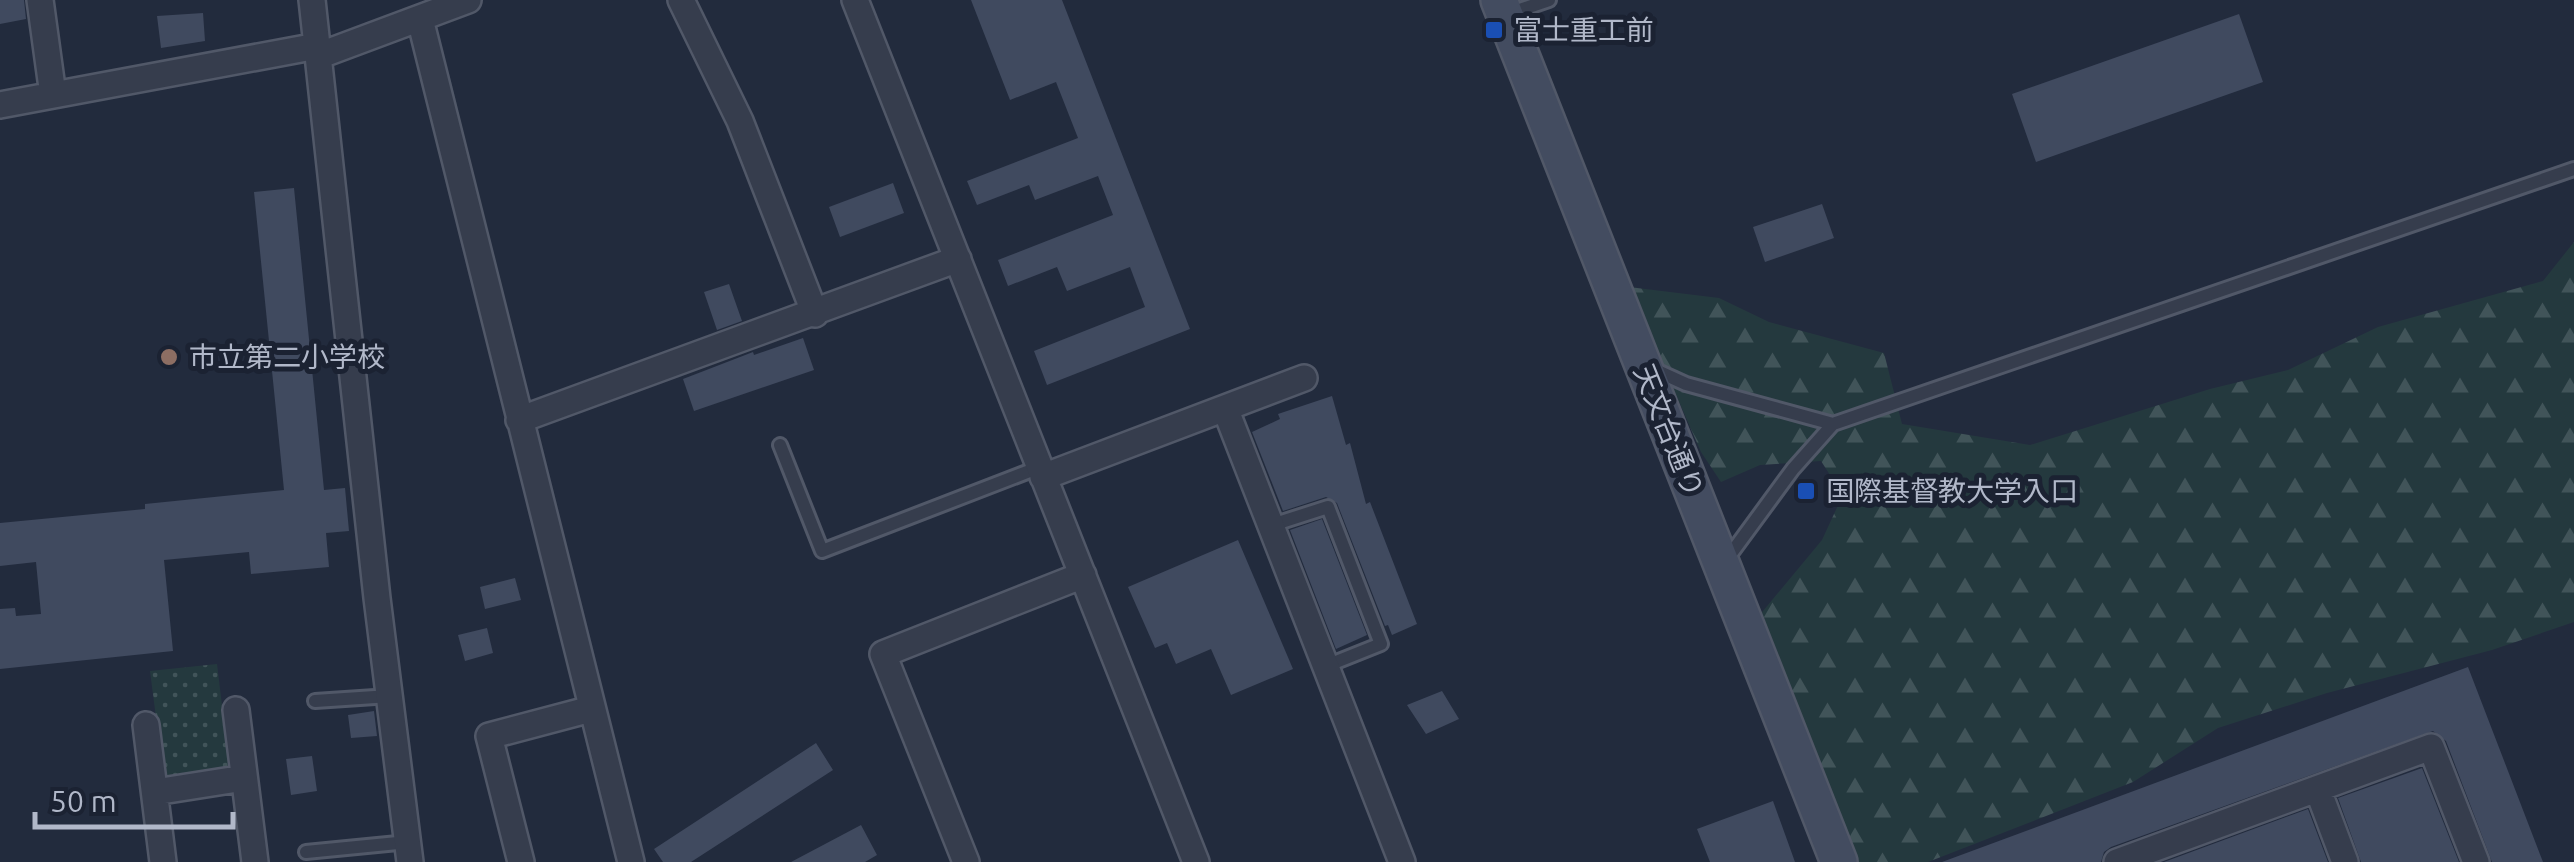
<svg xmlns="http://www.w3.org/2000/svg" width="2574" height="862" viewBox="0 0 2574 862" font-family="Ubuntu,'Noto Sans JP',sans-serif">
<defs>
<pattern id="forest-firs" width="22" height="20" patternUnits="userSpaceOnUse" patternTransform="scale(2.5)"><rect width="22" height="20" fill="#24393e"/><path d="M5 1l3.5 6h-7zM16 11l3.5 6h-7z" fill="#415459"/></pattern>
<pattern id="park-dots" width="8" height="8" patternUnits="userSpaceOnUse" patternTransform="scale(2.5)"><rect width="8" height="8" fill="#24393e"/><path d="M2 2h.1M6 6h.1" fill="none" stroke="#415459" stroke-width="1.8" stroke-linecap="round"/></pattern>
</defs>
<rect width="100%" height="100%" fill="#222b3d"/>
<path fill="url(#forest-firs)" d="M 2574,242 L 2574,622 L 2492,650 L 2327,693 L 2218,728 L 2133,782 L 1928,862 L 1856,862 L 1753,623 L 1822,540 L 1840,501 L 1830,475 L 1821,461 L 1760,465 L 1721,482 L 1701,452 L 1629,287 L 1719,298 L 1769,322 L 1884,353 L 1902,424 L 2030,445 L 2210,389 L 2288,370 L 2378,327 L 2543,281 Z"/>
<path fill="url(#park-dots)" d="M 217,664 L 230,772 L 164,779 L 150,671 Z"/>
<path fill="#404a5f" d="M 0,0 L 24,0 L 26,19 L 0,24 Z
M 971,0 L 1062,0 L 1190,329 L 1047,385 L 1034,351 L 1145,307 L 1130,267 L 1067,291 L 1057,267 L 1008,286 L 998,260 L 1113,215 L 1098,176 L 1035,200 L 1029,185 L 977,205 L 967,181 L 1078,138 L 1056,82 L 1010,100 Z
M 203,13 L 205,41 L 161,48 L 157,16 Z
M 2239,14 L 2263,82 L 2036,162 L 2012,94 Z
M 893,183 L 904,213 L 840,237 L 829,207 Z
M 294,188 L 324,490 L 345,488 L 349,531 L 326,533 L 329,567 L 251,574 L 249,552 L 164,560 L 173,651 L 0,669 L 0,609 L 15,608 L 16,616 L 41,614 L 36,562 L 0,566 L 0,523 L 145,509 L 145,504 L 284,490 L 254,192 Z
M 1822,204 L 1834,238 L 1765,262 L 1753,227 Z
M 729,284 L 742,321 L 717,330 L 704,292 Z
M 803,338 L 814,370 L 694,411 L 683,379 L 753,352 L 754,355 Z
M 1332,396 L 1346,445 L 1350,443 L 1366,504 L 1370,502 L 1417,624 L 1392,635 L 1388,625 L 1385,626 L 1337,503 L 1326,497 L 1283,511 L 1252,432 L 1280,419 L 1278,414 Z
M 1322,519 L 1367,635 L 1336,649 L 1290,530 Z
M 1238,540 L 1293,669 L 1231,695 L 1211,649 L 1176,664 L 1167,643 L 1155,648 L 1128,587 Z
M 515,578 L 521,600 L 485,609 L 480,587 Z
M 487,628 L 493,653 L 465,661 L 458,635 Z
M 2468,667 L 2543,862 L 2492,862 L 2446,741 L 2433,731 L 2111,847 L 2104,852 L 2101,862 L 1942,862 Z
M 1442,691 L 1459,719 L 1426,734 L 1407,705 Z
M 374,711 L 377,736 L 351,738 L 348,715 Z
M 816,743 L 833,770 L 691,862 L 663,862 L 654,849 Z
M 312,756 L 317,791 L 291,795 L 286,759 Z
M 2422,768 L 2459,862 L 2361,862 L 2338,798 Z
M 1773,801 L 1795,862 L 1710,862 L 1697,829 Z
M 2308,809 L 2328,862 L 2164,862 Z
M 861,825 L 877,855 L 865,862 L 791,862 Z"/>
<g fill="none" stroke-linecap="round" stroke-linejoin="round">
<defs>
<path id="lane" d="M 1508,14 L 1549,0
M 1653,369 L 1686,384 L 1833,424
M 780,445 L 822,551 L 1040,467
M 1272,525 L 1328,507 L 1381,644 L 1326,666
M 1727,559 L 1793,469 L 1833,424 L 2574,169
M 315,701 L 390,696
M 306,852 L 408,842"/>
<path id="street" d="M 40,0 L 53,95
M 312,0 L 377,598 L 410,862
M 681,0 L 740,121 L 815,314
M 855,0 L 1196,862
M 420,19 L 631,862
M 318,56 L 468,0
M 0,105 L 317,46
M 1225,408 L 1402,862
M 519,420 L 958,259
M 1043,477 L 1304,378
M 236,710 L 255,862
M 146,725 L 163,862
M 2318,790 L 2345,862
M 155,792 L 244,778
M 521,862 L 489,736 L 591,709
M 966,862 L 883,654 L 1083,575
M 2117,862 L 2431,747 L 2476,862"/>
<path id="secondary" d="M 1499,0 L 1839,862"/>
</defs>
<use href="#lane" stroke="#515868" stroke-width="18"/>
<use href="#street" stroke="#515868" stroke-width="30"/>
<use href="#secondary" stroke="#515868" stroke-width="40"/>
<use href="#lane" stroke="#363d4d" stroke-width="12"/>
<use href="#street" stroke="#363d4d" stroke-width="25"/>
<use href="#secondary" stroke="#434c60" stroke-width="35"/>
</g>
<g fill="#1a4fb4" stroke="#1b2232" stroke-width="4">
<rect x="1484" y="20" width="20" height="20" rx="5"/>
<rect x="1796" y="481" width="20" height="20" rx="5"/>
</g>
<circle fill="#8d6e63" stroke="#1b2232" stroke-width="4" cx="169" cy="357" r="10"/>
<g text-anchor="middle" stroke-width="10" stroke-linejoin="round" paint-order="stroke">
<g font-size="28" fill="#b1b8c9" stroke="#1b2232" text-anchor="start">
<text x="1514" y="40">富士重工前</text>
<text x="189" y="367">市立第二小学校</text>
<text x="1826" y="501">国際基督教大学入口</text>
</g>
<g font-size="28" fill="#b1b8c9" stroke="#1b2232">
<text transform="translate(1669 431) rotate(68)" y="10">天文台通り</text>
</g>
</g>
<path d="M35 812v15h198v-15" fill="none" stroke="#b1b8c9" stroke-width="5"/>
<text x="50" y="812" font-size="30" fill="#b1b8c9" stroke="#1b2232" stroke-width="8" paint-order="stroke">50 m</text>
</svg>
